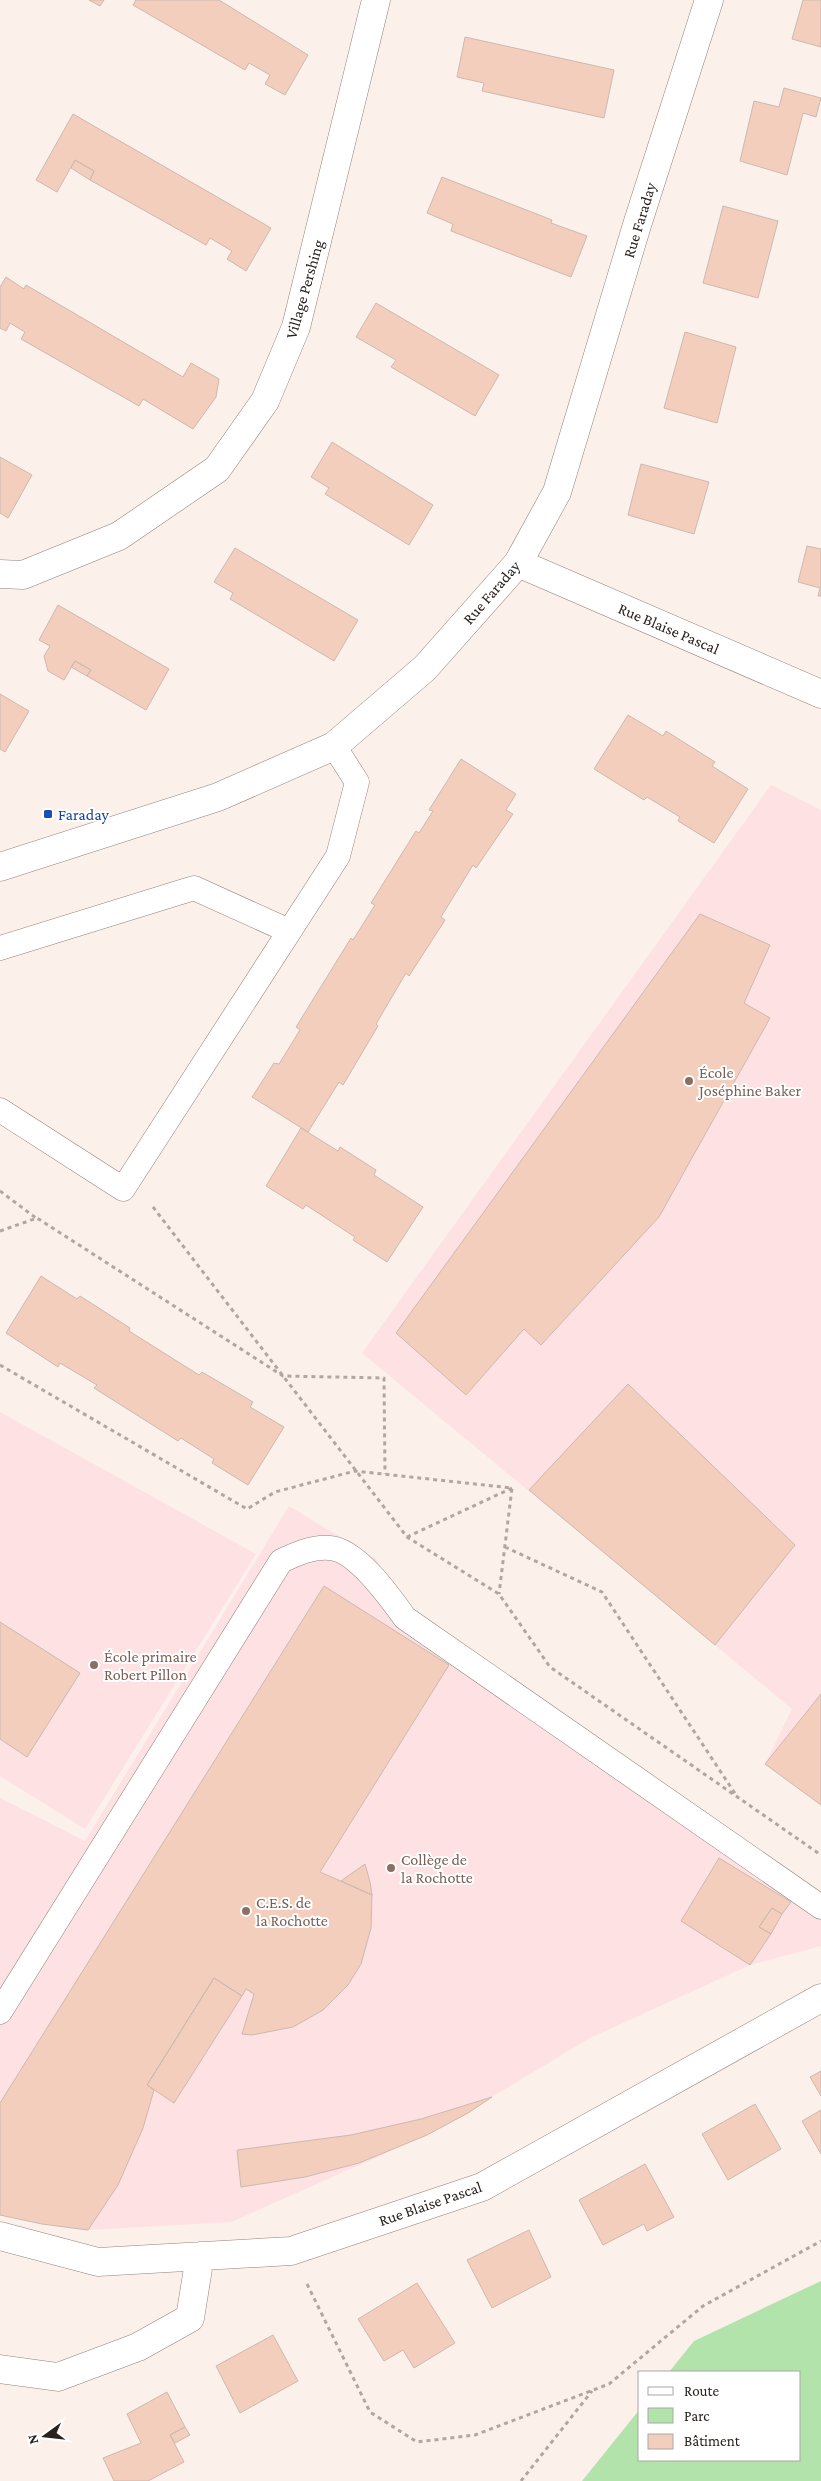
<svg xmlns="http://www.w3.org/2000/svg" width="821" height="2481" viewBox="0 0 821 2481" font-family="'Crimson Pro',serif">
<rect width="100%" height="100%" fill="#fcf0ea"/>
<path fill="#fde1e3" d="M 771,785 L 821,810 L 821,1805 L 765,1764 L 792,1709 L 362,1353 Z
M 0,1412 L 256,1554 L 85,1829 L 0,1776 Z
M 289,1506 L 376,1559 L 406,1609 L 821,1895 L 821,1946 L 750,1965 L 590,2038 L 492,2097 L 477,2102 L 468,2113 L 427,2135 L 231,2222 L 88,2230 L 42,2224 L 0,2215 L 0,1798 L 85,1841 Z"/>
<path fill="#b2e3ab" d="M 821,2281 L 821,2481 L 582,2481 L 640,2409 L 640,2460 L 800,2460 L 800,2372 L 669,2372 L 694,2341 Z"/>
<path fill="#f4cebc" stroke="#ccb9b0" d="M 89,0 L 104,0 L 100,6 Z
M 136,0 L 219,0 L 308,55 L 285,95 L 265,84 L 270,75 L 249,63 L 245,70 L 133,5 Z
M 803,0 L 821,0 L 821,47 L 792,39 Z
M 465,37 L 614,70 L 604,118 L 482,91 L 484,83 L 457,77 Z
M 784,88 L 821,98 L 816,117 L 803,113 L 787,175 L 740,161 L 754,101 L 779,107 Z
M 73,114 L 271,228 L 246,271 L 227,259 L 232,251 L 210,238 L 206,245 L 90,180 L 94,171 L 75,160 L 57,192 L 36,180 Z
M 75,160 L 94,171 L 90,180 L 71,168 Z
M 442,177 L 552,220 L 551,223 L 587,236 L 571,277 L 451,231 L 453,224 L 427,213 Z
M 723,206 L 778,221 L 758,298 L 703,283 Z
M 6,277 L 24,289 L 26,285 L 183,377 L 191,363 L 219,379 L 216,397 L 193,429 L 143,399 L 139,406 L 21,339 L 25,332 L 10,323 L 6,331 L 0,328 L 0,287 Z
M 376,303 L 499,375 L 475,416 L 391,367 L 396,360 L 356,337 Z
M 685,332 L 736,347 L 717,423 L 664,408 Z
M 332,442 L 433,505 L 409,545 L 325,494 L 329,488 L 311,477 Z
M 0,457 L 32,475 L 8,518 L 0,513 Z
M 641,464 L 709,482 L 694,534 L 628,515 Z
M 807,546 L 821,549 L 821,596 L 818,596 L 820,588 L 798,582 Z
M 235,548 L 358,620 L 334,661 L 230,599 L 233,593 L 214,582 Z
M 58,605 L 169,669 L 146,710 L 87,676 L 91,670 L 75,661 L 64,680 L 48,671 L 44,656 L 50,646 L 39,640 Z
M 75,661 L 91,670 L 87,676 L 71,667 Z
M 0,694 L 29,711 L 5,752 L 0,749 Z
M 628,715 L 663,736 L 666,731 L 715,762 L 712,766 L 748,789 L 714,843 L 678,821 L 680,817 L 647,797 L 644,800 L 594,769 Z
M 461,759 L 516,794 L 506,810 L 513,814 L 476,868 L 473,865 L 441,917 L 445,920 L 409,976 L 406,973 L 376,1024 L 378,1026 L 343,1085 L 339,1082 L 308,1132 L 252,1097 L 274,1063 L 279,1064 L 300,1030 L 296,1027 L 351,938 L 353,940 L 375,905 L 371,903 L 416,831 L 419,833 L 433,811 L 429,810 Z
M 700,914 L 770,945 L 744,1003 L 770,1018 L 659,1217 L 541,1345 L 524,1329 L 466,1395 L 396,1333 Z
M 301,1128 L 338,1151 L 340,1147 L 376,1170 L 374,1175 L 423,1207 L 387,1262 L 353,1240 L 355,1237 L 306,1205 L 303,1209 L 266,1186 Z
M 41,1276 L 77,1299 L 80,1296 L 130,1328 L 129,1331 L 199,1375 L 202,1372 L 253,1402 L 250,1407 L 284,1427 L 248,1485 L 212,1463 L 214,1459 L 181,1438 L 178,1441 L 94,1388 L 97,1385 L 60,1363 L 58,1367 L 6,1333 Z
M 628,1384 L 795,1545 L 715,1645 L 529,1490 Z
M 324,1586 L 449,1665 L 320,1872 L 372,1895 L 371,1928 L 361,1964 L 348,1985 L 323,2010 L 293,2027 L 252,2035 L 242,2034 L 254,1994 L 246,1989 L 242,1996 L 214,1978 L 147,2085 L 154,2090 L 143,2128 L 118,2185 L 88,2230 L 42,2224 L 0,2215 L 0,2103 Z
M 0,1622 L 80,1673 L 27,1757 L 0,1739 Z
M 821,1694 L 821,1805 L 765,1764 Z
M 719,1858 L 791,1902 L 782,1914 L 772,1908 L 759,1927 L 771,1934 L 750,1965 L 681,1921 Z
M 365,1864 L 370,1882 L 372,1895 L 341,1881 Z
M 772,1908 L 782,1914 L 771,1934 L 759,1927 Z
M 214,1978 L 242,1996 L 174,2103 L 147,2085 Z
M 821,2071 L 821,2096 L 810,2077 Z
M 492,2097 L 468,2113 L 427,2135 L 359,2163 L 305,2177 L 241,2187 L 237,2150 L 351,2135 L 421,2119 Z
M 755,2104 L 781,2149 L 728,2180 L 702,2134 Z
M 821,2110 L 821,2154 L 802,2121 Z
M 645,2164 L 674,2217 L 647,2231 L 644,2224 L 603,2245 L 579,2200 Z
M 529,2230 L 551,2277 L 492,2308 L 467,2260 Z
M 417,2283 L 455,2343 L 414,2368 L 403,2350 L 384,2361 L 358,2319 Z
M 273,2335 L 298,2381 L 240,2413 L 216,2366 Z
M 167,2392 L 185,2427 L 170,2435 L 184,2462 L 148,2481 L 114,2481 L 103,2458 L 141,2443 L 127,2414 Z
M 185,2427 L 190,2435 L 175,2443 L 170,2435 Z"/>
<g fill="none" stroke-linecap="round" stroke-linejoin="round">
<defs>
<path id="service" d="M 0,948 L 194,888 L 289,931
M 0,1110 L 123,1189 L 338,856 L 357,782 L 334,746
M 0,2012 L 281,1561 C 296,1554 313,1546 330,1548 C 357,1550 390,1597 405,1618 L 821,1907"/>
<path id="minor" d="M 518,563 L 821,694
M 0,574 L 23,575 L 119,536 L 217,469 L 265,401 L 296,327 L 376,0
M 0,867 L 218,797 L 334,746 L 425,668 L 518,563 L 557,492 L 637,225 L 709,0
M 0,2236 L 98,2262 L 291,2251 L 482,2187 L 821,1998
M 0,2369 L 58,2377 L 138,2347 L 190,2318 L 200,2256"/>
</defs>
<use href="#service" stroke="#94827a" stroke-width="25"/>
<use href="#minor" stroke="#94827a" stroke-width="29"/>
<path stroke="#b1a7a2" stroke-width="3" stroke-dasharray="4 4" stroke-linecap="butt" d="M 0,1191 L 36,1218
M 153,1207 L 407,1537 L 499,1594 L 550,1667 L 821,1855
M 0,1231 L 37,1218 L 283,1376 L 384,1378 L 385,1474
M 0,1365 L 247,1509 L 275,1492 L 355,1471 L 512,1488 L 499,1594
M 407,1537 L 512,1488
M 505,1547 L 602,1592 L 736,1795
M 307,2284 L 370,2412 L 417,2442 L 475,2435 L 609,2384 L 703,2306 L 821,2241
M 521,2481 L 592,2391"/>
<use href="#service" stroke="#fff" stroke-width="24"/>
<use href="#minor" stroke="#fff" stroke-width="28"/>
</g>
<rect fill="#1a4fb4" stroke="#fff" stroke-width="2" x="43" y="809" width="10" height="10" rx="2.5"/>
<g fill="#8d6e63" stroke="#fff" stroke-width="2">
<circle cx="689" cy="1081" r="5"/>
<circle cx="94" cy="1665" r="5"/>
<circle cx="391" cy="1868" r="5"/>
<circle cx="246" cy="1911" r="5"/>
</g>
<g text-anchor="middle" stroke-width="4" stroke-linejoin="round" paint-order="stroke">
<g font-size="16" fill="#29221f" stroke="#fff">
<text transform="translate(639 220) rotate(-73)" y="6">Rue Faraday</text>
<text transform="translate(304 289) rotate(-74)" y="6">Village Pershing</text>
<text transform="translate(491 592) rotate(-49)" y="6">Rue Faraday</text>
<text transform="translate(669 628) rotate(23)" y="6">Rue Blaise Pascal</text>
<text transform="translate(430 2203) rotate(-19)" y="6">Rue Blaise Pascal</text>
</g>
<g font-size="16" fill="#164399" stroke="#fff" text-anchor="start">
<text x="58" y="820">Faraday</text>
</g>
<g font-size="16" fill="#785e54" stroke="#fff" text-anchor="start">
<text x="699" y="1078">École<tspan x="699" dy="18">Joséphine Baker</tspan></text>
<text x="104" y="1662">École primaire<tspan x="104" dy="18">Robert Pillon</tspan></text>
<text x="401" y="1865">Collège de<tspan x="401" dy="18">la Rochotte</tspan></text>
<text x="256" y="1908">C.E.S. de<tspan x="256" dy="18">la Rochotte</tspan></text>
</g>
</g>
<rect x="638" y="2371" width="162" height="90" fill="#ffffff" stroke="#a9a7a5"/>
<rect x="648" y="2387" width="25" height="8" fill="#ffffff" stroke="#a9a7a5"/>
<text x="684" y="2396" font-size="15" fill="#29221f">Route</text>
<rect x="648" y="2408" width="25" height="15" fill="#b2e3ab" stroke="#a9a7a5"/>
<text x="684" y="2421" font-size="15" fill="#29221f">Parc</text>
<rect x="648" y="2434" width="25" height="15" fill="#f4cebc" stroke="#a9a7a5"/>
<text x="684" y="2446" font-size="15" fill="#29221f">Bâtiment</text>
<g transform="translate(45 2436) rotate(255)" stroke="#ffffff" stroke-width="4" paint-order="stroke">
<path d="M0-4L9 19L0 12L-9 19Z" fill="#29221f"/>
<text y="-8" font-size="14" font-weight="bold" text-anchor="middle" fill="#29221f">N</text>
</g>
</svg>
